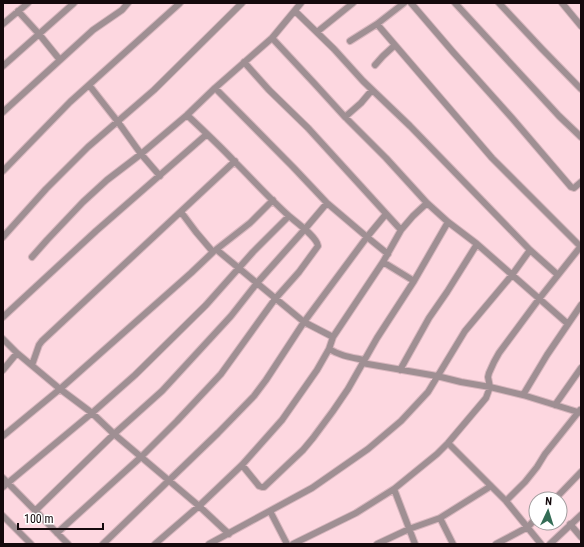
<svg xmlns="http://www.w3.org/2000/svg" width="584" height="547" viewBox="0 0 584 547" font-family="'Roboto Condensed',sans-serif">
<rect width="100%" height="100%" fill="#fdd7e0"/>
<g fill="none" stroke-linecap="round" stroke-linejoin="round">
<defs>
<path id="minor" d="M 411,3 L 453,52 L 512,118 L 571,187 L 574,188 L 581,182
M 455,3 L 559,116 L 581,137
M 499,3 L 542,49 L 581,89
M 562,3 L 581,26
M 18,11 L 39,34 L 60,60
M 295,11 L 334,49 L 363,81 L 410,126 L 530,250 L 558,275
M 3,24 L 28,3
M 377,24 L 492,158 L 581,247
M 317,32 L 353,3
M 272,38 L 314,83 L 345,117 L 386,158 L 427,203 L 448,222 L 477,244 L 568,324
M 350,41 L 377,24 L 404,3
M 244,62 L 269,90 L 308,128 L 401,230
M 375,65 L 383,56 L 395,45
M 3,66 L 74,3
M 89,85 L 118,122 L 141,154 L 160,176
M 215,88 L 293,167 L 327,203 L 367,237 L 388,254
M 3,112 L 93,30 L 122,10 L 128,3
M 345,117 L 361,103 L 372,90
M 3,171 L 70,102 L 180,3
M 181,212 L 196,232 L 213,252
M 3,237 L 46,189 L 88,147 L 154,90 L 242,3
M 217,250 L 304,322 L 333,337
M 32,257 L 47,240 L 83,202 L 107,180 L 141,154 L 187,115 L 215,88 L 272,38 L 301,3
M 383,262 L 414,281
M 3,317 L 96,231 L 207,134
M 3,339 L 17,353 L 60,389 L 92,413 L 114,434 L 199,506 L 229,534
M 329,349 C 341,356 350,357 364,360
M 362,363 L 437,376 L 461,382 L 490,387 L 523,395 L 581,413
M 32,365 L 39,345 L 42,341 L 235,161
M 3,370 L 17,353
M 400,370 L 429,318 L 447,292 L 477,244
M 523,395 L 547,355 L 581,305
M 555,405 L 581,368
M 3,436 L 60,389 L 191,273 L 213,252 L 250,223 L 273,200
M 448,443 L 506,501 L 541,544
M 242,465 L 259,486 L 262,487 L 264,487 L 303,450 L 313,438 L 333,411 L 348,389 L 377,338 L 414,281 L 448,222
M 3,478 L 68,544
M 3,487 L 92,413 L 135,375 L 206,305 L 253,252 L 289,216
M 394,489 L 415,544
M 555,499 L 581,472
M 506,501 L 525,482 L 537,467 L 545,454 L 580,410
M 35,511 L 114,434 L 162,391 L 231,316 L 257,283 L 305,229 L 327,203
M 270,511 L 287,544
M 3,516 L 31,544
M 440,518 L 453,544
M 570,524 L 581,537
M 57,533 L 141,457 L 177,421 L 221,374 L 275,299 L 299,272 L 318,246 C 317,237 296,222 289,216 C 270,199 253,180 235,162 C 220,146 203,130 187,115
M 103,544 L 218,433 L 254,396 L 266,380 L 304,322 L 367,237 L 386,214
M 155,544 L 199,506 L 242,465 L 282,420 L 317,370 L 329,349 L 333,337 L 383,262 L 401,230 L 413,216 L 427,203
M 209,544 L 312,488 L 368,449 L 401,421 L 428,392 L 465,331 L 512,275 L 530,250
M 293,544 L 356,513 L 394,489 L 437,454 L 448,443 L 486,398 L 490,387 L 488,377 L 489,373 L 494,362 L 499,353 L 539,299 L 581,246
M 377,544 L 409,529 L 440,518 L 491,486
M 496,544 L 528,527 L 536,518
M 550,544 L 581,515"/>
</defs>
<use href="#minor" stroke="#d8b6be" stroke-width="8"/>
<use href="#minor" stroke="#9f8f93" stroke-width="6"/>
</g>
<rect width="584" height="547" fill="none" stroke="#14090c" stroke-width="8"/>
<g transform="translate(548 511) rotate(4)"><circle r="19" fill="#ffffff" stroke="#a19d9e"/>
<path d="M0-3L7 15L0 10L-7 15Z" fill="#336c55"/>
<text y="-6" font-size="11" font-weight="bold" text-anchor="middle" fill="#14090c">N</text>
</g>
<path d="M18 523v6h85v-6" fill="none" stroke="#14090c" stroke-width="2"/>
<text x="24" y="523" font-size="12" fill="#14090c" stroke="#ffffff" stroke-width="3" paint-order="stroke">100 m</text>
</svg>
